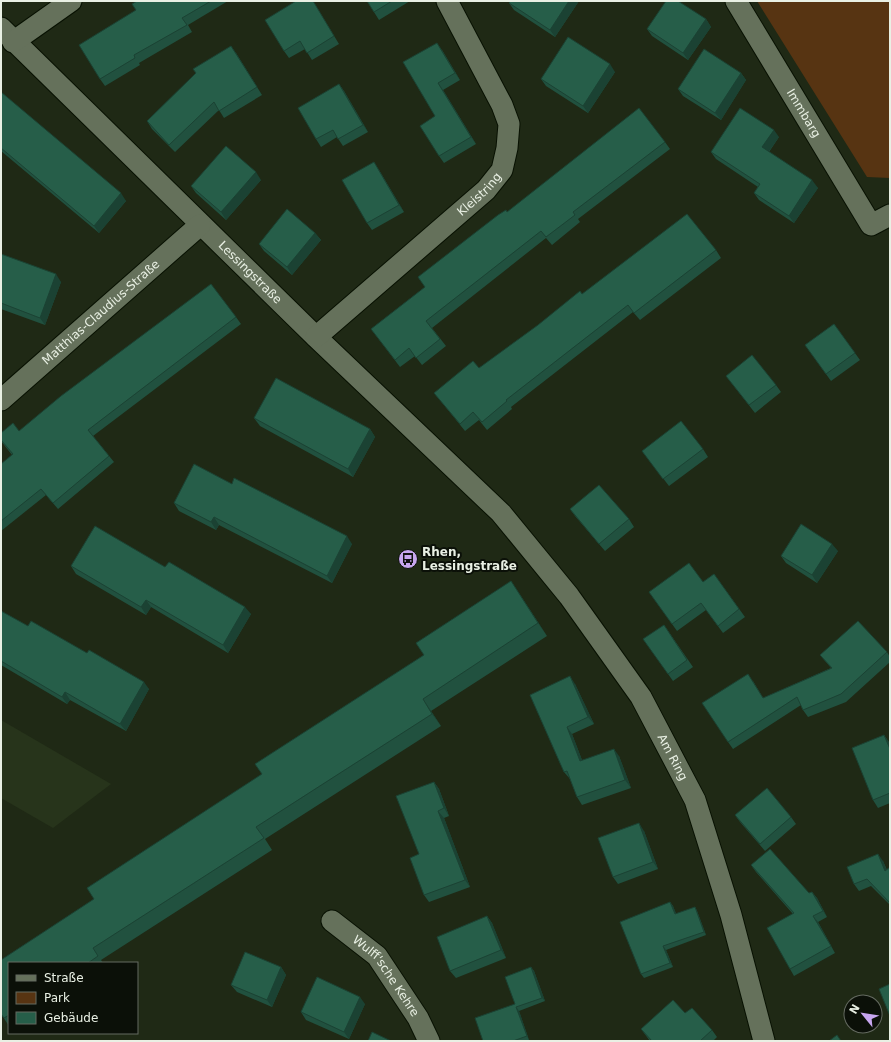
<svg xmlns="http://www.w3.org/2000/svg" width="891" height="1042" viewBox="0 0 891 1042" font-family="'DejaVu Sans',sans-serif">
<rect width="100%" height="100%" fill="#1f2915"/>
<path fill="#27341b" d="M 1,720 L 111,784 L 53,828 L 1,798 Z"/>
<path fill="#573412" d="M 757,1 L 890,1 L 890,178 L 867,177 Z"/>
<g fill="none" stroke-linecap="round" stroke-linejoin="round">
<defs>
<g id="minor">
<path id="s1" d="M 736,1 L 871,225 L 890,215"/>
<path id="s2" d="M 1,28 L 316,337 L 501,513 L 569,596 L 641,697 L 695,800 L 731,915 L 764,1041"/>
<path d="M 13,42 L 71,1"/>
<path id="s3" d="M 316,337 L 486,190 L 502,170 L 507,148 L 509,124 L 502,105 L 447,1"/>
<path id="s4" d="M 1,400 L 200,225"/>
<path id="s5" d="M 332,921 L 377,956 L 418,1018 L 429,1041"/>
</g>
</defs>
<use href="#minor" stroke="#081102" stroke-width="23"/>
<use href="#minor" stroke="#65715b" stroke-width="21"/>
</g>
<path fill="#21513f" d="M 137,1 L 228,1 L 188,25 L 192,32 L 139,63 L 140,65 L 105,86 L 100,79 L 136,10 Z
M 296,1 L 313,1 L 339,44 L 312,60 L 305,49 L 289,58 L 284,51 Z
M 367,1 L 410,1 L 379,20 Z
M 511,1 L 579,1 L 555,37 L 514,10 L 509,3 Z
M 706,19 L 711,27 L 688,60 L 652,36 L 647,29 Z
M 442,50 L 460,80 L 443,90 L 476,144 L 444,163 L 439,156 L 435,116 L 403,62 Z
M 236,53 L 262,95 L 224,118 L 219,110 L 175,152 L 152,129 L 147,121 Z
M 615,72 L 588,113 L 546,86 L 541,79 Z
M 741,73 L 746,80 L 721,120 L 683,96 L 678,89 Z
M 339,84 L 344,91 L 368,132 L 343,146 L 337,137 L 321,147 L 316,139 Z
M 1,92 L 126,201 L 99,233 L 1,151 Z
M 779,137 L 769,152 L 818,188 L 794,223 L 759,200 L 754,193 L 758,187 L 716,159 L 711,152 Z
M 665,142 L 670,149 L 578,219 L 580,222 L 552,245 L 546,238 L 432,328 L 446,346 L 422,365 L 415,356 L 400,367 L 371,329 L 425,287 L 418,277 L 507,212 Z
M 379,170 L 404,212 L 372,230 L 367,223 Z
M 261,180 L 226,220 L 196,193 L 191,186 Z
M 315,233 L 321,240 L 292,275 L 264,251 L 259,244 Z
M 716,250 L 721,258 L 640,320 L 633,312 L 511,407 L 512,409 L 487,430 L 479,420 L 465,431 L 440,400 L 434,393 L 479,368 L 582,294 Z
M 1,254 L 61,282 L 45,325 L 1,309 Z
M 236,317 L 241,324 L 93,436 L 114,462 L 58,509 L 46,495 L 1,531 L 1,464 L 12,455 L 1,441 L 1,433 L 19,431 Z
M 834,324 L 860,360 L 831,381 L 805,345 Z
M 726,376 L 776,385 L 781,392 L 755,413 Z
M 254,418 L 370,429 L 375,437 L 353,477 L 260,426 Z
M 703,449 L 708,457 L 669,486 L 642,451 Z
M 174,503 L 352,544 L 332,583 L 219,525 L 216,530 L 179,511 Z
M 570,509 L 629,519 L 634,527 L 605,551 L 575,516 Z
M 838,551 L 817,583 L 786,563 L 781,556 Z
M 71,566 L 165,567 L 251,614 L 228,653 L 151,607 L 146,615 L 76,574 Z
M 714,574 L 745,617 L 723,633 L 706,610 L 677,631 L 649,592 L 703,582 Z
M 511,581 L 547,636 L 431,711 L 441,726 L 265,839 L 272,850 L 101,960 L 103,963 L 9,963 L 9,1026 L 1,1014 L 1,960 L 94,899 L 87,888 L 262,774 L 255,764 L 424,655 L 416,643 Z
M 1,611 L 28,626 L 149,689 L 126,731 L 70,700 L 67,704 L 1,665 Z
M 664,625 L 693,667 L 673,681 L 643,639 Z
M 887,652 L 890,657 L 890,662 L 846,702 L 808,717 L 803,710 L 801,705 L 733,749 L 728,742 L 753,681 L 763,698 L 831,668 L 826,662 L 820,655 Z
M 575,684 L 594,724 L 572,734 L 582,760 L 619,756 L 631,788 L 582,805 L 577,797 L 570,779 L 564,772 L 530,695 Z
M 884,735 L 890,744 L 890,803 L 878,808 L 873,800 Z
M 434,782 L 439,789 L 449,816 L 444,818 L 470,887 L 429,902 L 424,895 L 419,854 Z
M 735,815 L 791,817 L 796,824 L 765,851 L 740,822 Z
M 644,831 L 658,869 L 618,884 L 613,877 Z
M 883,861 L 887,870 L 890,867 L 890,905 L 871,886 L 859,891 L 854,884 Z
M 751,865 L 809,893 L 812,892 L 817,898 L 827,917 L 818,922 L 835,953 L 794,976 L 790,969 L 793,914 L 756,872 Z
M 670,902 L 673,906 L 676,914 L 695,907 L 697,911 L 706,935 L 666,950 L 673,967 L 644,978 L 641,974 Z
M 487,916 L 492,923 L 506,958 L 456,978 L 450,971 Z
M 281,967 L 286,975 L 272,1007 L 237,992 L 231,985 Z
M 531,967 L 534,971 L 545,1001 L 519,1011 L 529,1040 L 527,1041 L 483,1041 L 515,1004 Z
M 365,1004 L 349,1039 L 306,1020 L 301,1012 Z
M 685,1013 L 712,1030 L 717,1037 L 713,1041 L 650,1041 L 641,1029 Z"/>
<path fill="#1b4233" d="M 569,1 L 579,1 L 555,37 L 550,30 Z
M 706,19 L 711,27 L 688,60 L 683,53 Z
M 437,43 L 442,50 L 460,80 L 455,73 Z
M 231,46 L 236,53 L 262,95 L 257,87 Z
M 610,64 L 615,72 L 588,113 L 583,106 Z
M 741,73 L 746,80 L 721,120 L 715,113 Z
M 438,83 L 443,90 L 476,144 L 471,137 Z
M 339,84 L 344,91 L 368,132 L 363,125 Z
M 774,130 L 779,137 L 767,154 L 762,147 Z
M 374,162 L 379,170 L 404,212 L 399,205 Z
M 256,172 L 261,180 L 226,220 L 221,212 Z
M 812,180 L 818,188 L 794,223 L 789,216 Z
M 121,193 L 126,201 L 99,233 L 94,226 Z
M 315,233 L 321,240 L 292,275 L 287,267 Z
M 56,274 L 61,282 L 45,325 L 40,318 Z
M 370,429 L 375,437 L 353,477 L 348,469 Z
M 214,517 L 219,525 L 216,530 L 211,522 Z
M 347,536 L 352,544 L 332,583 L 327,576 Z
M 832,544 L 838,551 L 817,583 L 812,575 Z
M 511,581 L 519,593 L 547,636 L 538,623 Z
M 146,600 L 151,607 L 146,615 L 141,607 Z
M 245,607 L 251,614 L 228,653 L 223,645 Z
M 570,676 L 575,684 L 594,724 L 588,717 Z
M 144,682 L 149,689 L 126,731 L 120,724 Z
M 65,692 L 70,700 L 67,704 L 62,697 Z
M 423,699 L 441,726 L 432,714 Z
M 567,727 L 572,734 L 585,768 L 580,761 Z
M 884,735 L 889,742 L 890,749 Z
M 614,749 L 619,756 L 631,788 L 625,780 Z
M 434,782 L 439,789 L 449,816 L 444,808 Z
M 438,811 L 444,818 L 470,887 L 465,880 Z
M 639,823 L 644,831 L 658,869 L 653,862 Z
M 878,854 L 883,861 L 890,878 L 885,871 Z
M 812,892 L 817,898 L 827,917 L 823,911 Z
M 670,902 L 673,906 L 678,918 L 675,914 Z
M 695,907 L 697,911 L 706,935 L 704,932 Z
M 487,916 L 492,923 L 506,958 L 501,950 Z
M 813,916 L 818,922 L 835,953 L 831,946 Z
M 663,946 L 666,950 L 673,967 L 670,963 Z
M 281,967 L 286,975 L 272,1007 L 267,1000 Z
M 531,967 L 534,971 L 545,1001 L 542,998 Z
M 360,997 L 365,1004 L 349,1039 L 344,1032 Z
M 516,1007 L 519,1011 L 529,1040 L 527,1036 Z"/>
<path fill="#265e49" stroke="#1b4233" d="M 137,1 L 211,1 L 182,18 L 187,25 L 134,55 L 135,58 L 100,79 L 79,45 L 136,10 L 132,4 Z
M 296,1 L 313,1 L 334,36 L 307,53 L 300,41 L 284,51 L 265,20 Z
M 367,1 L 392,1 L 374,12 Z
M 511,1 L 569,1 L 550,30 L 509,3 Z
M 666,1 L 678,1 L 706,19 L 683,53 L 647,29 Z
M 568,37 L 610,64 L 583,106 L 541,79 Z
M 437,43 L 455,73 L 438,83 L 471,137 L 439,156 L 420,126 L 435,116 L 403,62 Z
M 231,46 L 257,87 L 219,111 L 214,102 L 169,145 L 147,121 L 196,73 L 193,69 Z
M 704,49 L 741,73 L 715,113 L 678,89 Z
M 339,84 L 363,125 L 338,139 L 333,130 L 316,139 L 298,108 Z
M 1,92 L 121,193 L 94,226 L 1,148 Z
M 639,108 L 665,142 L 573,212 L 575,215 L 546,237 L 541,231 L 426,321 L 440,339 L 416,358 L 409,348 L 395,360 L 371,329 L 425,287 L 418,277 L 498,215 L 506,210 L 507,212 Z
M 740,108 L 774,130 L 762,147 L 812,180 L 789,216 L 754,193 L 760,184 L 711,152 Z
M 226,146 L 256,172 L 221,212 L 191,186 Z
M 374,162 L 399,205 L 367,223 L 342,180 Z
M 287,209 L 315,233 L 287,267 L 259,244 Z
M 687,214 L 716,250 L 634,313 L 628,305 L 506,400 L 507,401 L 482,422 L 473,412 L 460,424 L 434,393 L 473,361 L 479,368 L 538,325 L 580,291 L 582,294 Z
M 1,254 L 56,274 L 40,318 L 1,303 Z
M 211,284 L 236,317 L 88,430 L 109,456 L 53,503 L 41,489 L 1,521 L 1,464 L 13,454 L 1,440 L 1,433 L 13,423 L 19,431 L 61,396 Z
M 834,324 L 855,353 L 826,374 L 805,345 Z
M 752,355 L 776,385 L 749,405 L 726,376 Z
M 276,378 L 370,429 L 348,469 L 254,418 Z
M 681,421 L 703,449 L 663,479 L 642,451 Z
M 194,464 L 232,484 L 234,478 L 347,536 L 327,576 L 214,517 L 211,522 L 174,503 Z
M 599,485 L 629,519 L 599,544 L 570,509 Z
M 801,524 L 832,544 L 812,575 L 781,556 Z
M 95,526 L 165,567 L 169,562 L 245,607 L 223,645 L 146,600 L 141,607 L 71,566 Z
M 689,563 L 703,582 L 714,574 L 739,609 L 718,626 L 701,603 L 672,624 L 649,592 Z
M 511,581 L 538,623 L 423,699 L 432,714 L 256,827 L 264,838 L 93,948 L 98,956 L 88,963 L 9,963 L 9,1015 L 4,1018 L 1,1014 L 1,960 L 94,899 L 87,888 L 262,774 L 255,764 L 424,655 L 416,643 Z
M 1,611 L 28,626 L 31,621 L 87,653 L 89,650 L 144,682 L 120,724 L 65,692 L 62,697 L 1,661 Z
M 858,621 L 887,652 L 841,694 L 803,710 L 797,697 L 728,742 L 702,703 L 748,674 L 763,698 L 832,668 L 820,655 Z
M 664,625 L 687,660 L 668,674 L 643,639 Z
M 570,676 L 588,717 L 567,727 L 580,761 L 614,749 L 625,780 L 577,797 L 567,771 L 564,772 L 530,695 Z
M 884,735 L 890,749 L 890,793 L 873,800 L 852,748 Z
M 434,782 L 444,808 L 438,811 L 465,880 L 424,895 L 410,858 L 419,854 L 396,796 Z
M 767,788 L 791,817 L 760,844 L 735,815 Z
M 639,823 L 653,862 L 613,877 L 598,838 Z
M 770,849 L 809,893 L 812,892 L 823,911 L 813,916 L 831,946 L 790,969 L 767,928 L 794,913 L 751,865 Z
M 878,854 L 885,871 L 890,867 L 890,903 L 867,879 L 854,884 L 847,867 Z
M 670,902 L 675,914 L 695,907 L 704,932 L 663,946 L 670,963 L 641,974 L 620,922 Z
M 487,916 L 501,950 L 450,971 L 437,937 Z
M 245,952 L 281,967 L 267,1000 L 231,985 Z
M 531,967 L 542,998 L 516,1007 L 527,1036 L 513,1041 L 483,1041 L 475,1018 L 515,1004 L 505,977 Z
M 317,977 L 360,997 L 344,1032 L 301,1012 Z
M 890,984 L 890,1016 L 879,989 Z
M 673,1000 L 685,1013 L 692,1008 L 712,1030 L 700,1041 L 652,1041 L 641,1029 Z
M 372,1032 L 391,1041 L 368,1041 Z
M 837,1035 L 841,1041 L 829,1041 Z"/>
<defs>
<symbol id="bus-disc" viewBox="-11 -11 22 22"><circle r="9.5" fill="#c7a6ef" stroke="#0b1008"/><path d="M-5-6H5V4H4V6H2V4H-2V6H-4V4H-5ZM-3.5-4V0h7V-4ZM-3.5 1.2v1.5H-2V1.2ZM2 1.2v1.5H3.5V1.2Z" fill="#111"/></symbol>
</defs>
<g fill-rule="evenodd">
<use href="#bus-disc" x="397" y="548" width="22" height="22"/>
</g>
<g text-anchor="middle" stroke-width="4" stroke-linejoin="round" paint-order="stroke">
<g font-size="12" fill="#e9f0e4" stroke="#0b1008">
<text dy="4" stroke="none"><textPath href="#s1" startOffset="131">Immbarg</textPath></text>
<text dy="4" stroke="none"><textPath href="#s3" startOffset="217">Kleistring</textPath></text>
<text dy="4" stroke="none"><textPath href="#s2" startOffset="349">Lessingstraße</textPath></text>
<text dy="4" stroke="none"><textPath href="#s4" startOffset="133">Matthias-Claudius-Straße</textPath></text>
<text dy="4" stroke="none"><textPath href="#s2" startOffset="996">Am Ring</textPath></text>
<text dy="4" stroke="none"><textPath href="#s5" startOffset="78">Wulff'sche Kehre</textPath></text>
</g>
<g font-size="12" font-weight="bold" fill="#e9f0e4" stroke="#0b1008" text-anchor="start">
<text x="422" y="556">Rhen,<tspan x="422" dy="14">Lessingstraße</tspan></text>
</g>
</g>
<rect width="891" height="1042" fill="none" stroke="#e9f0e4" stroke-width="4"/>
<rect x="8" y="962" width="130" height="72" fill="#0b1008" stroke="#646a60"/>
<rect x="16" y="975" width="20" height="6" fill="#65715b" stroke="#646a60"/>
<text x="44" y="982" font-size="12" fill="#e9f0e4">Straße</text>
<rect x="16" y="992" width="20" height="12" fill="#573412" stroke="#646a60"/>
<text x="44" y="1002" font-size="12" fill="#e9f0e4">Park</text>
<rect x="16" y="1012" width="20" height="12" fill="#265e49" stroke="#646a60"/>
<text x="44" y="1022" font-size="12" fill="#e9f0e4">Gebäude</text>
<g transform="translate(863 1014) rotate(300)"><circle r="19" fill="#0b1008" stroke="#646a60"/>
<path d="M0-3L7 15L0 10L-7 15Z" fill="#c7a6ef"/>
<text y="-6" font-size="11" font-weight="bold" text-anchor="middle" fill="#e9f0e4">N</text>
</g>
</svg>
